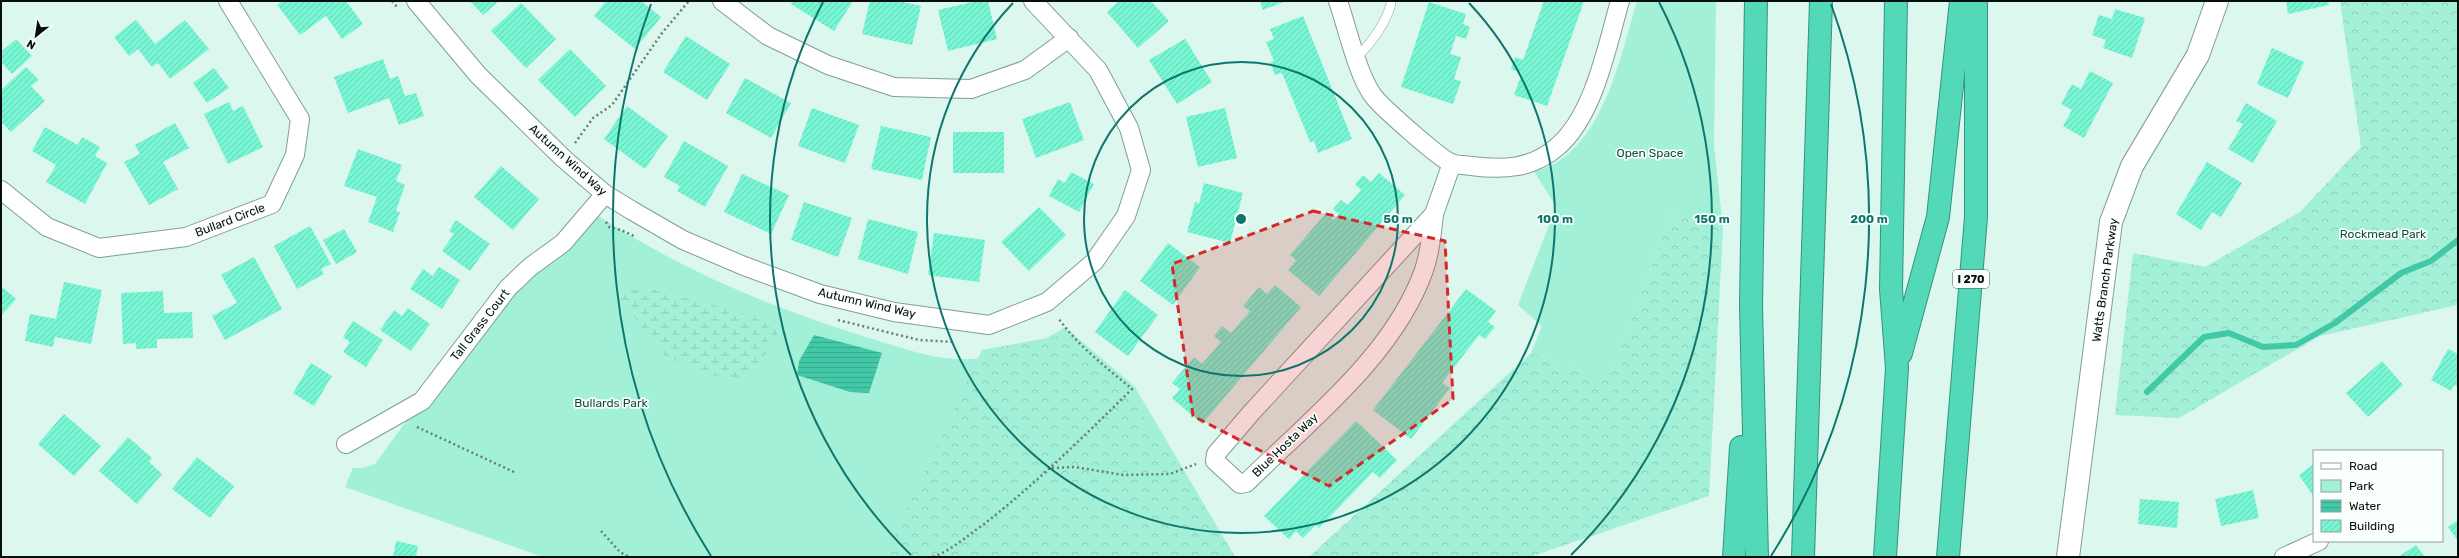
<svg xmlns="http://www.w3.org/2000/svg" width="2459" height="558" viewBox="0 0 2459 558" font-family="Rubik,sans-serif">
<defs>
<pattern id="forest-crowns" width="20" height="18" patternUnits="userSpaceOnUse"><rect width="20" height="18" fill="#a3f0d9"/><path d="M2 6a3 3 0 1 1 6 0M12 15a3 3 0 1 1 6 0" fill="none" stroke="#8bcdb9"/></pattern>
<pattern id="wetland-marsh" width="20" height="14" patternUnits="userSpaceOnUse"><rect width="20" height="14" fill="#a3f0d9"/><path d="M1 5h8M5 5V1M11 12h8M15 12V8" fill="none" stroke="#8bcdb9"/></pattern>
<pattern id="water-rules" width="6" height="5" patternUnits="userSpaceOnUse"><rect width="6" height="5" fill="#42c8a7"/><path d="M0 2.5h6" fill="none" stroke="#38ab8f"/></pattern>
<pattern id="building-hatch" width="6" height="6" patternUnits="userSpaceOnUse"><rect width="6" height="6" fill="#78f6d4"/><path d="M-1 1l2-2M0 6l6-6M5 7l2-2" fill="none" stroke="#66d2b5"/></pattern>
</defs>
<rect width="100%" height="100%" fill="#dbf7ee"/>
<path fill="#a3f0d9" d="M 1637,1 L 1716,1 L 1714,146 L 1723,228 L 1671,214 L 1609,382 L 1531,353 L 1542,326 L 1518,305 L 1556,207 L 1534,171 C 1540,169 1549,168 1554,164 C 1606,134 1621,54 1637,1 Z
M 587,208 C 673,267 769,307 869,338 C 897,346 928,358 957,359 C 994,361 1035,347 1065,327 L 1135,387 L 1235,557 L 543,557 L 345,487 L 353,468 L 363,468 L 375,464 L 499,294 Z"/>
<path fill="url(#forest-crowns)" d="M 2340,1 L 2458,1 L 2458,305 L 2320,336 L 2179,418 L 2115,415 L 2133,253 L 2205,267 L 2300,212 L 2361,147 Z
M 1671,214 L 1723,228 L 1709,496 L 1530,557 L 1309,557 L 1531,353 L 1609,381 Z
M 1064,335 L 1137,407 L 1192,485 L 1235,557 L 884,557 L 982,350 Z"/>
<path fill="url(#wetland-marsh)" d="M 646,287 L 780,323 L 775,344 L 742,380 L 711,375 L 666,357 L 615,293 Z"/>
<path fill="url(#water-rules)" d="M 814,335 L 882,353 L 869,393 L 850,392 L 797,375 L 799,361 Z"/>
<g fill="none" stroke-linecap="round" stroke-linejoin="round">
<path stroke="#42c8a7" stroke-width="6" d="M 2147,392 L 2204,337 L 2229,333 L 2263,347 L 2296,345 L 2335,323 L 2401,273 L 2431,261 L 2458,240"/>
</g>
<path fill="url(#building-hatch)" d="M 282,1 L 346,1 L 363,24 L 342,39 L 326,16 L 300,35 L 277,5 Z
M 470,1 L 499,1 L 483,15 Z
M 606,1 L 641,1 L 661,17 L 635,49 L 594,16 Z
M 792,1 L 853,1 L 834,31 L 791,4 Z
M 870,1 L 899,1 L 921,6 L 912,45 L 862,34 Z
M 977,1 L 988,1 L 997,39 L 948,51 L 938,10 Z
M 1119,1 L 1151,1 L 1169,21 L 1138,48 L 1107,12 Z
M 1260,1 L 1286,1 L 1263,10 Z
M 1544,1 L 1584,1 L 1547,106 L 1514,95 L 1522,73 L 1511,69 L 1515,57 L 1523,60 Z
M 2286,1 L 2328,1 L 2329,5 L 2288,14 Z
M 1429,2 L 1466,14 L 1463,24 L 1470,27 L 1466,39 L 1456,36 L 1450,54 L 1461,57 L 1454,79 L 1461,81 L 1453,104 L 1401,87 Z
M 521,3 L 556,39 L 526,68 L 491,31 Z
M 2115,9 L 2145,18 L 2132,58 L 2103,48 L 2106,40 L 2092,35 L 2099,15 L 2112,19 Z
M 1303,16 L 1352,139 L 1318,153 L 1314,141 L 1310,142 L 1282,73 L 1275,75 L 1270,62 L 1274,61 L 1266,42 L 1274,39 L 1270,29 Z
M 136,20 L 155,44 L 185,20 L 209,49 L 170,79 L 158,63 L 152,67 L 138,49 L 129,56 L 114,37 Z
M 686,36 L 730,64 L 707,100 L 663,72 Z
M 16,39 L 32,56 L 12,74 L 1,62 L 1,52 Z
M 1185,39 L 1212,82 L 1177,104 L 1149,60 Z
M 2272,48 L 2304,62 L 2288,98 L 2257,84 Z
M 570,49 L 606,86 L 575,117 L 538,80 Z
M 383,59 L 390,79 L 398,76 L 405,96 L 416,93 L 424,116 L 399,125 L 389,98 L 348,113 L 334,77 Z
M 26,67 L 39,80 L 31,86 L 45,101 L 11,132 L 1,122 L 1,90 Z
M 214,68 L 229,88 L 207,103 L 193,83 Z
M 2090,71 L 2113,83 L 2084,138 L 2063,126 L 2072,110 L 2061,104 L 2072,84 L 2081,89 Z
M 745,78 L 791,103 L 771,138 L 726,113 Z
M 229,102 L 233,111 L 243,106 L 263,147 L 228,164 L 204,114 Z
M 1070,102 L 1084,140 L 1036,158 L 1022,119 Z
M 2246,103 L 2277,121 L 2253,163 L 2228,149 L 2243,124 L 2236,121 Z
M 627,106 L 668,136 L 645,169 L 604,139 Z
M 812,108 L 859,125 L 845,163 L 798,146 Z
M 1225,108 L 1237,158 L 1198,167 L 1186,117 Z
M 175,123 L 189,148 L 163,162 L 178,189 L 149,205 L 124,162 L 140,154 L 135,145 Z
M 881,126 L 931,137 L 922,180 L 871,169 Z
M 45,127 L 78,145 L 82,137 L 100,147 L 95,156 L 107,163 L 85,204 L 46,182 L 56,165 L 32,151 Z
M 953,132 L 1004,132 L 1004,173 L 953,173 Z
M 684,141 L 728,166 L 705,207 L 677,191 L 680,186 L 664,177 Z
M 358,149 L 402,165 L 396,181 L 405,185 L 396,211 L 400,212 L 393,232 L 368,222 L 377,197 L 344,186 Z
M 2207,162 L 2242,183 L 2221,217 L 2212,212 L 2201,230 L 2176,214 Z
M 501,166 L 539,199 L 513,230 L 474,197 Z
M 1071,172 L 1094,184 L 1079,212 L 1049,196 L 1058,179 L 1065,183 Z
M 1379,173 L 1405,195 L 1319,296 L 1288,270 L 1296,260 L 1290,255 L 1326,213 L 1334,220 L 1339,214 L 1333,209 L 1341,200 L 1348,205 L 1361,190 L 1355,184 L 1363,175 L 1371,182 Z
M 742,174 L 789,195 L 771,234 L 724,212 Z
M 1204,183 L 1243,193 L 1230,243 L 1187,232 L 1195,202 L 1199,204 Z
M 804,202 L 852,218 L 838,257 L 791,240 Z
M 1039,207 L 1066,235 L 1029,271 L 1001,242 Z
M 868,219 L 918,232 L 908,274 L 858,259 Z
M 456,220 L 490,244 L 470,271 L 442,251 L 454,234 L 449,231 Z
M 310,226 L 331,264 L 321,269 L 324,274 L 297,289 L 274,246 Z
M 344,229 L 357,252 L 336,264 L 323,240 Z
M 934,233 L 985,240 L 979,282 L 928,275 Z
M 1168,243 L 1200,267 L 1173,305 L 1140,281 Z
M 254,257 L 282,309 L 225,340 L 212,316 L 237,303 L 221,275 Z
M 439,267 L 460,280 L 442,309 L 410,289 L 423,269 L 433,276 Z
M 64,282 L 102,290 L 91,344 L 55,337 L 53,347 L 25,341 L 30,314 L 56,319 Z
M 1275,285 L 1301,307 L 1202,424 L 1172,398 L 1180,389 L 1172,383 L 1194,357 L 1202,364 L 1221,342 L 1214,336 L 1222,326 L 1231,333 L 1250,311 L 1243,306 L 1259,287 L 1267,294 Z
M 1,286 L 16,299 L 1,316 Z
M 1466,289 L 1496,311 L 1488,322 L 1495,327 L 1485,339 L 1479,335 L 1442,383 L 1450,388 L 1411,439 L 1373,410 Z
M 1125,290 L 1158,315 L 1128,356 L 1095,332 Z
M 163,291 L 164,313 L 192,312 L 193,338 L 157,339 L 157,348 L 136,349 L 136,343 L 123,344 L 121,293 Z
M 408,308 L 430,324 L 411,351 L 380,330 L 394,310 L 402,316 Z
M 353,321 L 383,340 L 366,367 L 343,352 L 350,342 L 343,337 Z
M 2448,349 L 2458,354 L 2458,387 L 2454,385 L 2451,391 L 2431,380 Z
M 2382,361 L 2403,385 L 2368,417 L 2346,393 Z
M 311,363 L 332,376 L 314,406 L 293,393 Z
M 64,414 L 101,446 L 74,476 L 38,444 Z
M 1356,421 L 1397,460 L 1380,478 L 1373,472 L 1319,528 L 1316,525 L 1303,538 L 1296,531 L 1289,539 L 1264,516 Z
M 128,437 L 152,458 L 149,462 L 162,474 L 137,504 L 99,471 Z
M 197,457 L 234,486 L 210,518 L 172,489 Z
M 2314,464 L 2314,497 L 2299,475 Z
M 2253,490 L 2259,518 L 2221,526 L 2215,499 Z
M 2140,499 L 2179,502 L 2177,528 L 2138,524 Z
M 2458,520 L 2458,541 L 2448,527 Z
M 396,541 L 418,546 L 416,557 L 393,557 Z
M 2416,545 L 2425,557 L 2398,557 Z"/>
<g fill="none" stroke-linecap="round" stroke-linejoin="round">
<defs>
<path id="lane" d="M 1357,57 C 1372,42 1385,25 1391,4"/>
<path id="street" d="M 416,1 L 478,75 L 564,159 L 605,194 L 631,210 L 683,240 L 744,266 L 820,294 L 894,312 L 989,325 L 1047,302 L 1094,262 L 1126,216 L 1141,170 L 1129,128 L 1098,70 L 1033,1
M 722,1 L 768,36 L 828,65 L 894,87 L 971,89 L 1025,70 L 1069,38
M 1338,1 C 1347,27 1358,77 1374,97 C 1384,109 1441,160 1453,164 C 1459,165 1466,165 1471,166 C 1503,170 1532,169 1557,147 C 1594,116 1607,46 1620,1
M 1,190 L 47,227 L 99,248 L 186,237 L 272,204 L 295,155 L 300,119 L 228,1
M 1434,214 C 1432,233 1430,252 1424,270 C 1394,355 1309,421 1246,483 L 1240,484 L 1215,461 L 1216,454 L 1251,413 L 1434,214 L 1452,163
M 346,444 L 422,401 L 508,288 L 530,267 L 563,243 L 605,194
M 2284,557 L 2319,541"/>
<path id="secondary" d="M 2068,557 L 2111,222 L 2132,166 L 2198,55 L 2217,1"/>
<path id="highway" d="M 1756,1 L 1751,306 L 1757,557
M 1901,353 L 1938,217 L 1961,1
M 1734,557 L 1741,447
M 1803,557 L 1821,1
M 1885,557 L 1897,368 L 1891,289 L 1896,1
M 1948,557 L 1976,217 L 1976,1"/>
</defs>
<use href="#lane" stroke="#839d94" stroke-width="10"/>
<use href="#street" stroke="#839d94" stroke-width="20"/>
<use href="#secondary" stroke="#839d94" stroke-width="24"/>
<use href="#highway" stroke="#38927c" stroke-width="24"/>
<path stroke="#6a7c76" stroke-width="2.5" stroke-dasharray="2 3" stroke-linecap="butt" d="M 392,1 L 397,7
M 575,143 L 593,118 L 612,105 L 662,33 L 689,1
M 606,222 L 609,227 L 621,230 L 634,236
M 838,320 L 919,340 L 955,342
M 417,427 L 514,472
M 1052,468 L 1075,467 L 1123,475 L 1170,474 L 1196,464
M 601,531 L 620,552 L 629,557
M 933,557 C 952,550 967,536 984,524 C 1037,483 1084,436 1132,389 C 1107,368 1079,347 1059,319 L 1057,320"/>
<use href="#lane" stroke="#fff" stroke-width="9"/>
<use href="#street" stroke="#fff" stroke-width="18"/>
<use href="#secondary" stroke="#fff" stroke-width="22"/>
<use href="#highway" stroke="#53d9b7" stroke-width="22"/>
</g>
<path fill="#d62828" fill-opacity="0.2" stroke="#d62828" stroke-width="3" stroke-dasharray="8 5" stroke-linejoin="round" d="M 1313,211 L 1445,241 L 1453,399 L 1329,486 L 1193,416 L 1172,264 Z"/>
<g fill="none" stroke="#0f766e" stroke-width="2">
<circle cx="1241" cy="219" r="157"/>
<path d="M1469 3A314 314 0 1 1 1013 3"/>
<path d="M911 555A471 471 0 0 1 823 2M1659 2A471 471 0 0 1 1571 555"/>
<path d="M711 556A628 628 0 0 1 651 4M1831 4A628 628 0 0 1 1771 556"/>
</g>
<g text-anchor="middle" stroke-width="3.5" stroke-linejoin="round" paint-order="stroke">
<rect fill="#f9fffd" stroke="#4f5755" stroke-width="1" x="1953" y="270" width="36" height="18" rx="3"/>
<g font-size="11" font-weight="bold" fill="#060f0d">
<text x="1971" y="283">I 270</text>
</g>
<g font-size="12" fill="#144b3e" stroke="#f9fffd">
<text x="1650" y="157">Open Space</text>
<text x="2383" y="238">Rockmead Park</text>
<text x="611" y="407">Bullards Park</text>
</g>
<g font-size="12" fill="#060f0d" stroke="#f9fffd">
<text transform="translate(568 160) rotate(42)" y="4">Autumn Wind Way</text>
<text transform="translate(230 220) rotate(-21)" y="4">Bullard Circle</text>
<text transform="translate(2105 280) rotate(-82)" y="4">Watts Branch Parkway</text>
<text transform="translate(867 303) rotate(13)" y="4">Autumn Wind Way</text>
<text transform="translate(480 325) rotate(-52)" y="4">Tall Grass Court</text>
<text transform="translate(1285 445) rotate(-44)" y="4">Blue Hosta Way</text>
</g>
</g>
<circle cx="1241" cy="219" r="6" fill="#0f766e" stroke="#f9fffd" stroke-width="2"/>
<g font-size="12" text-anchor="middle" font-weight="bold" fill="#0f766e" stroke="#f9fffd" stroke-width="3.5" stroke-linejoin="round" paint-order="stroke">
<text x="1398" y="223">50 m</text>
<text x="1555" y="223">100 m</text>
<text x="1712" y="223">150 m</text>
<text x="1869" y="223">200 m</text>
</g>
<rect width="2459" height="558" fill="none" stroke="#060f0d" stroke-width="4"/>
<rect x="2313" y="450" width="130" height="92" fill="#f9fffd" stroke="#989f9d"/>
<rect x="2321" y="463" width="20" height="6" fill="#ffffff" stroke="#989f9d"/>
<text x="2349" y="470" font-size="12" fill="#060f0d">Road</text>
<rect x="2321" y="480" width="20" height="12" fill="#a3f0d9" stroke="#989f9d"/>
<text x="2349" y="490" font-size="12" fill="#060f0d">Park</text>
<rect x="2321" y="500" width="20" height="12" fill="url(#water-rules)" stroke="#989f9d"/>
<text x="2349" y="510" font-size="12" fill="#060f0d">Water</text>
<rect x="2321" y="520" width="20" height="12" fill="url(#building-hatch)" stroke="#989f9d"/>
<text x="2349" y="530" font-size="12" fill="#060f0d">Building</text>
<g transform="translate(36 36) rotate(210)" stroke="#f9fffd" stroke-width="3" paint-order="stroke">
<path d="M0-3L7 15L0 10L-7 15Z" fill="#060f0d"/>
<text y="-6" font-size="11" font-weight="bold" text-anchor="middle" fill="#060f0d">N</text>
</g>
</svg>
